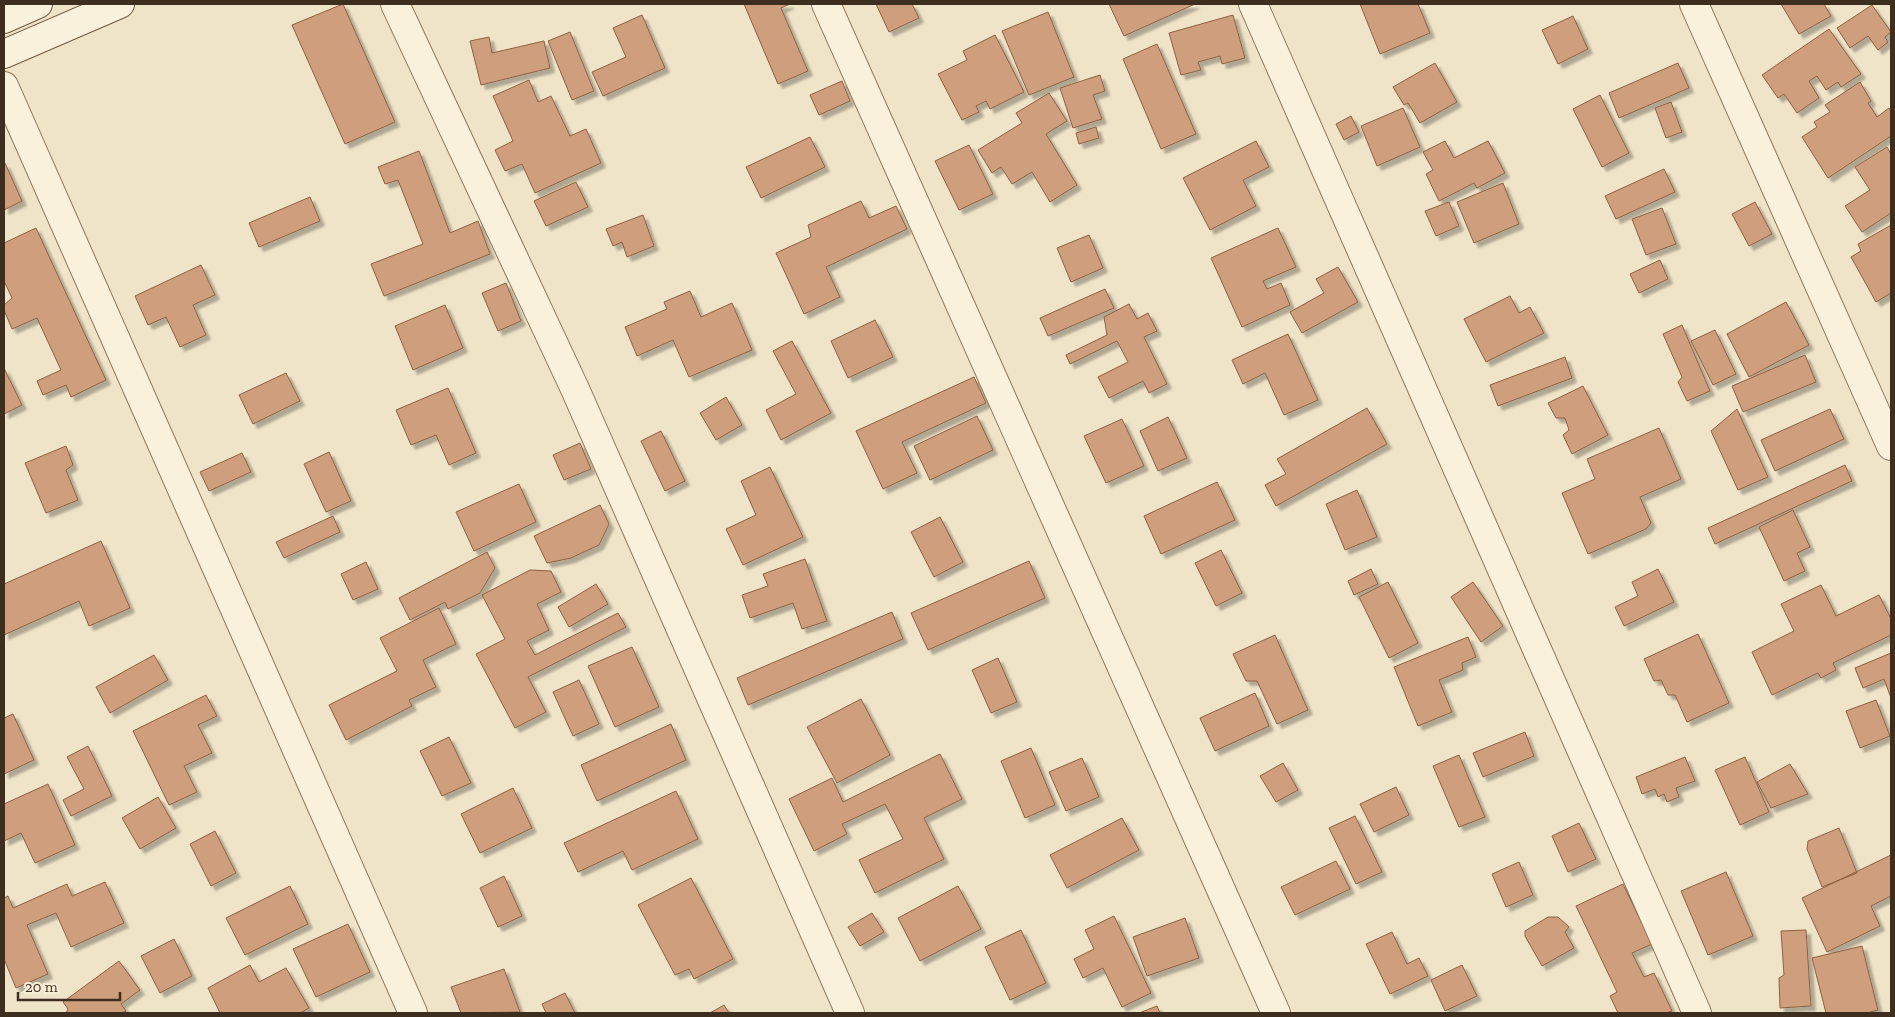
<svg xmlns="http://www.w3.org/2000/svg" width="1895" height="1017" viewBox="0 0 1895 1017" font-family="'Zilla Slab',serif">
<defs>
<filter id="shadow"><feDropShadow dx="4.5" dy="4.5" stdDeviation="1" flood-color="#0004"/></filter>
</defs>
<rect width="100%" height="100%" fill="#f0e4c8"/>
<path fill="#cf9f7d" stroke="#8d5f41" filter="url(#shadow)" d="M 343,4 L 395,122 L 345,144 L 292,25 Z
M 744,4 L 790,4 L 781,8 L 808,71 L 778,84 Z
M 876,4 L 912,4 L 919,18 L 889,32 Z
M 1109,4 L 1195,4 L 1124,36 Z
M 1360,4 L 1418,4 L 1430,33 L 1380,54 Z
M 1781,4 L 1824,4 L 1831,16 L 1799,34 Z
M 1872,5 L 1891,32 L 1885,37 L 1888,42 L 1878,50 L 1868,36 L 1850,48 L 1837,28 Z
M 1048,12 L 1074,77 L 1029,95 L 1002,31 Z
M 642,15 L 665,68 L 603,96 L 592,72 L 626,57 L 613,28 Z
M 1233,15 L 1245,58 L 1222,64 L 1220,56 L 1198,62 L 1201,70 L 1181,75 L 1169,33 Z
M 1573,16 L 1588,49 L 1558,64 L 1542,30 Z
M 1829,29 L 1861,74 L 1841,87 L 1838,82 L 1826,90 L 1817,76 L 1809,81 L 1819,98 L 1797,113 L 1784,94 L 1778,98 L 1762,75 Z
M 570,32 L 594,91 L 572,100 L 548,41 Z
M 995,35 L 1024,92 L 990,109 L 986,101 L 976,106 L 979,112 L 962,120 L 938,74 L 967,60 L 963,51 Z
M 489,37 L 492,53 L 544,41 L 550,68 L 481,85 L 470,41 Z
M 1157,44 L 1196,134 L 1161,149 L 1123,59 Z
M 1435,63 L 1457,102 L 1420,123 L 1408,103 L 1404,105 L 1393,87 Z
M 1678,63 L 1689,88 L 1619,118 L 1609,93 Z
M 1100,75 L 1105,91 L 1093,95 L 1102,119 L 1073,128 L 1060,88 Z
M 529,80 L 538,102 L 551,96 L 570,136 L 586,129 L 601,163 L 535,193 L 522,164 L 505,171 L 495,150 L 513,141 L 493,96 Z
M 842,81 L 850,101 L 819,115 L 810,95 Z
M 1860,82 L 1871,101 L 1868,103 L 1877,117 L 1889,108 L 1891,111 L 1891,136 L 1828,178 L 1802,137 L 1817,127 L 1814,122 L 1830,112 L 1825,105 Z
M 1049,93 L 1067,121 L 1046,134 L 1077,185 L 1050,202 L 1032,172 L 1012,184 L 1001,167 L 992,173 L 978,150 L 1022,123 L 1016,113 Z
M 1600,95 L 1629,153 L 1602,167 L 1573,109 Z
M 1671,102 L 1682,132 L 1666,138 L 1655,108 Z
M 1403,108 L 1420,147 L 1377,166 L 1361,126 Z
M 1351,116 L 1359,132 L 1344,140 L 1336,124 Z
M 1096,127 L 1099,138 L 1079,144 L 1076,133 Z
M 810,137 L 825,167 L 761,198 L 746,167 Z
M 1256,141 L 1269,167 L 1243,180 L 1256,206 L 1210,230 L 1183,178 Z
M 1445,141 L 1454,158 L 1488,141 L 1505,173 L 1477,188 L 1474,183 L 1439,201 L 1426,174 L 1433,170 L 1423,152 Z
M 969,145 L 993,194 L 959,210 L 935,161 Z
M 1887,147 L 1891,154 L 1891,213 L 1862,232 L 1845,206 L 1870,190 L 1855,167 Z
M 419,151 L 450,233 L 478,221 L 490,254 L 384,296 L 371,264 L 423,244 L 398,180 L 385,184 L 378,167 Z
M 5,163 L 22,201 L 4,210 L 4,164 Z
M 1664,169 L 1675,192 L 1616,219 L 1605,196 Z
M 576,182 L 588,207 L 546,226 L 534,201 Z
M 1503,183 L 1519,224 L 1474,243 L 1457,202 Z
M 310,197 L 320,221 L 259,247 L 249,223 Z
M 861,201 L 869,218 L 896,206 L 907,229 L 826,267 L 840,297 L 804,314 L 776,253 L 811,237 L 808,225 Z
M 1449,202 L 1459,226 L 1436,236 L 1425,211 Z
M 1755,202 L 1772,234 L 1749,246 L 1732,214 Z
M 1662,208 L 1676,244 L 1646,255 L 1632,219 Z
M 643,215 L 654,246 L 627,257 L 622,242 L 613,246 L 606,229 Z
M 1891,225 L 1891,293 L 1876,302 L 1851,257 L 1861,251 L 1858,244 Z
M 36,228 L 106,380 L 71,397 L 66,385 L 43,395 L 37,381 L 61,370 L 37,318 L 12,329 L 4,310 L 4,305 L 12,298 L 4,281 L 4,243 Z
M 1278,228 L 1296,267 L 1263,281 L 1267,289 L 1281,283 L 1290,305 L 1242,327 L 1211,258 Z
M 1089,235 L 1103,268 L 1071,282 L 1057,248 Z
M 1660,260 L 1668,279 L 1639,293 L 1630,274 Z
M 201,265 L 215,295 L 193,305 L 206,335 L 180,347 L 166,317 L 148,325 L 135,296 Z
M 1338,267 L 1358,302 L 1302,333 L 1290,312 L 1324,293 L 1316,279 Z
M 506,283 L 521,321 L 498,331 L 482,293 Z
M 1105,289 L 1114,308 L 1048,336 L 1040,318 Z
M 690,291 L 701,317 L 732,303 L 752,350 L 689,377 L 673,340 L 637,356 L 625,327 L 667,309 L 664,302 Z
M 1510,296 L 1519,313 L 1530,307 L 1544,333 L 1486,362 L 1464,319 Z
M 1786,302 L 1809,345 L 1749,377 L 1727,334 Z
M 1129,304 L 1137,319 L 1148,313 L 1157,331 L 1144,337 L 1167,384 L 1149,393 L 1143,381 L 1109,398 L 1098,377 L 1128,362 L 1117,341 L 1070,364 L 1066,355 L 1107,335 L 1104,317 Z
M 445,305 L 463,348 L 413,370 L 395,326 Z
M 875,320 L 893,357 L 848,378 L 831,341 Z
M 1682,325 L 1710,391 L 1687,401 L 1678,382 L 1682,377 L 1663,334 Z
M 1715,330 L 1736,374 L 1713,385 L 1691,341 Z
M 1288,334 L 1318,400 L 1284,415 L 1265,373 L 1243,384 L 1232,360 Z
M 792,341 L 831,413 L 781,440 L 766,410 L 796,394 L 773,351 Z
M 1805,355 L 1816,382 L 1743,412 L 1732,386 Z
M 1565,357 L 1572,378 L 1498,406 L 1490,385 Z
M 4,368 L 22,405 L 4,414 Z
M 286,373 L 300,401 L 253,424 L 239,395 Z
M 974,377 L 986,403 L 902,442 L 917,473 L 883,489 L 856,431 Z
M 1583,386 L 1608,435 L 1572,454 L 1563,435 L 1569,430 L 1565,418 L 1556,418 L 1548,403 Z
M 448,388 L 476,453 L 449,465 L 436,435 L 411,445 L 396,410 Z
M 726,397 L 742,425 L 716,440 L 700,413 Z
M 1367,408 L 1387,444 L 1276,506 L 1265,485 L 1286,474 L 1277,459 Z
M 1737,409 L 1768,477 L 1738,490 L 1711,431 Z
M 1830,409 L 1844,439 L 1775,471 L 1761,440 Z
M 977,416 L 993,450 L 930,480 L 914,446 Z
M 1168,417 L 1187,458 L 1158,471 L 1140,431 Z
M 1122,419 L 1144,466 L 1106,483 L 1084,436 Z
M 1659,428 L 1681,479 L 1640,497 L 1651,523 L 1646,529 L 1588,554 L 1562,493 L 1595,479 L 1587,459 Z
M 661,431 L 685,481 L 665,491 L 641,441 Z
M 580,443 L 591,469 L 564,480 L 553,455 Z
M 66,446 L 73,465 L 66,470 L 78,500 L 46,513 L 25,463 Z
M 329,452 L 351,501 L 326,512 L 304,464 Z
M 242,453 L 251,472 L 209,491 L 200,472 Z
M 1845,465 L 1852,481 L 1715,544 L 1708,528 Z
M 770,467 L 803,537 L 743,565 L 726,529 L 756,515 L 741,481 Z
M 1217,482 L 1235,520 L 1161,554 L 1144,516 Z
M 519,484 L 536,522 L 474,551 L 456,512 Z
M 1357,490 L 1377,537 L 1345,550 L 1326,504 Z
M 600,505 L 609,524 L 599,545 L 571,558 L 547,563 L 534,536 Z
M 1793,510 L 1810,547 L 1797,553 L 1805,571 L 1784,581 L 1759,527 Z
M 333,516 L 340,532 L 284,558 L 276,542 Z
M 940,517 L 963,562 L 934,577 L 911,532 Z
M 101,541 L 130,608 L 89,626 L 79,601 L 4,635 L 4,584 Z
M 1221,550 L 1242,593 L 1216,606 L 1195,563 Z
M 487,552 L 495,568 L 480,593 L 448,609 L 445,602 L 410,620 L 399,598 Z
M 805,559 L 827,621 L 802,629 L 793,603 L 750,618 L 742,595 L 768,586 L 763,574 Z
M 1029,561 L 1045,598 L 928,650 L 911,613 Z
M 366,562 L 378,589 L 353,600 L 341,574 Z
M 1371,569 L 1378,584 L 1354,595 L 1348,581 Z
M 1658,569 L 1674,602 L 1624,626 L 1615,607 L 1638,596 L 1632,582 Z
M 530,570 L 551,571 L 561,592 L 537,604 L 549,630 L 527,641 L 535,655 L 618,613 L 626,627 L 528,677 L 546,712 L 515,728 L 476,654 L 505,639 L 482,595 Z
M 1388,582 L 1418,643 L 1389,658 L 1359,597 Z
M 1473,582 L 1503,626 L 1481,642 L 1451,597 Z
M 596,584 L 608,604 L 569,627 L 558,607 Z
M 1821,585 L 1836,616 L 1879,595 L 1891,619 L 1891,635 L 1833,663 L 1836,670 L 1821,678 L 1818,673 L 1772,695 L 1752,652 L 1794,631 L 1781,604 Z
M 439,608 L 456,644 L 423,660 L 436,687 L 409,700 L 412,706 L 346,740 L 329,705 L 397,671 L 380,638 Z
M 892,612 L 903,639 L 748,705 L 737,678 Z
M 1698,634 L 1729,703 L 1687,722 L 1675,695 L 1668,695 L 1661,680 L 1654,681 L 1644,659 Z
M 1275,635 L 1308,710 L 1277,724 L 1257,681 L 1246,681 L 1233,654 Z
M 1468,637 L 1476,657 L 1462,663 L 1463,670 L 1439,680 L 1452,712 L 1418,726 L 1394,667 Z
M 632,647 L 659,707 L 615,727 L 588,666 Z
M 1891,653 L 1891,698 L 1884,679 L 1863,688 L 1855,668 Z
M 154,655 L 168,680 L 110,713 L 96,687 Z
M 998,658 L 1017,702 L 991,713 L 972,670 Z
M 579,680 L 599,724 L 573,736 L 553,692 Z
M 1255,693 L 1269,726 L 1215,751 L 1200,718 Z
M 206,695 L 217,716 L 198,725 L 212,753 L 184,766 L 197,792 L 169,805 L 133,731 Z
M 861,699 L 890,755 L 837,783 L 807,727 Z
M 1876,700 L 1890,736 L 1860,748 L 1846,711 Z
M 13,714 L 34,760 L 4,774 L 4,718 Z
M 671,724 L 686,760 L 597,801 L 581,765 Z
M 1525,732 L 1534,756 L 1483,777 L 1473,753 Z
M 449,737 L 471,783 L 442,796 L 420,751 Z
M 88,746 L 112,796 L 71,816 L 63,800 L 84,789 L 67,757 Z
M 1031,748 L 1055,805 L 1025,818 L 1001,761 Z
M 940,754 L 962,799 L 924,818 L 944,859 L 875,893 L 859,860 L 903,839 L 885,804 L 842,824 L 847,834 L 814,851 L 789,799 L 832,778 L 843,802 Z
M 1459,755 L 1485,817 L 1459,827 L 1433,766 Z
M 1685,757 L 1695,781 L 1676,788 L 1679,797 L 1667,802 L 1664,794 L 1658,797 L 1655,789 L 1642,794 L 1636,777 Z
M 1745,757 L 1769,812 L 1740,825 L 1715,770 Z
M 1082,758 L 1099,797 L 1066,811 L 1049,772 Z
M 1283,763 L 1298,790 L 1276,802 L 1260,776 Z
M 1790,764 L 1808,794 L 1771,808 L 1757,782 Z
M 48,784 L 75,845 L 35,863 L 21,833 L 4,841 L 4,804 Z
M 1396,787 L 1409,815 L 1374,832 L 1360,804 Z
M 513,788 L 532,828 L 480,853 L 461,814 Z
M 676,791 L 698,839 L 632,870 L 623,851 L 578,872 L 564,843 Z
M 158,797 L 176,828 L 140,849 L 122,818 Z
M 1355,816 L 1382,872 L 1356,884 L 1329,828 Z
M 1122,818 L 1139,850 L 1067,888 L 1050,855 Z
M 1579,823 L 1596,859 L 1568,872 L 1552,836 Z
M 1839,828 L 1857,873 L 1822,887 L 1807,849 L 1808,841 Z
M 215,831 L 236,873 L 211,886 L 190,844 Z
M 1891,855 L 1891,896 L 1871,906 L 1880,926 L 1827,952 L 1802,898 Z
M 1336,861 L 1350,889 L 1295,915 L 1281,887 Z
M 1519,862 L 1533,895 L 1506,907 L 1492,874 Z
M 1726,872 L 1753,936 L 1708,955 L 1681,891 Z
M 504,876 L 522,916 L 498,927 L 480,888 Z
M 691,878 L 733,959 L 694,979 L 689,969 L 675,975 L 638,905 Z
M 105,882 L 124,923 L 71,947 L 56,913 L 27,925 L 48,974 L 16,988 L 4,959 L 4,898 L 8,896 L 13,908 L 67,884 L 72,896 Z
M 1623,884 L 1652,944 L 1632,953 L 1644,977 L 1654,973 L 1672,1011 L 1666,1013 L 1618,1013 L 1610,996 L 1617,992 L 1576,906 Z
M 290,886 L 308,924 L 245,955 L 226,918 Z
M 958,886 L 981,929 L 920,961 L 898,918 Z
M 872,913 L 884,932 L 860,946 L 848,927 Z
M 1114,916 L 1151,993 L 1122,1007 L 1103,968 L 1083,978 L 1074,959 L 1094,949 L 1085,930 Z
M 1548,917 L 1558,917 L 1569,927 L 1565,932 L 1574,948 L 1542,966 L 1525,936 L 1525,931 Z
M 1185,918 L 1199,958 L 1147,976 L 1133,937 Z
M 348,924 L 370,972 L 316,997 L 293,949 Z
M 1021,930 L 1046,983 L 1010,1000 L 985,947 Z
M 1806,930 L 1811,1006 L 1780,1008 L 1779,978 L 1784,975 L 1781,931 Z
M 1392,932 L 1407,964 L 1419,958 L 1428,976 L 1390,994 L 1366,944 Z
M 174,939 L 192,976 L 160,993 L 141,956 Z
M 1862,946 L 1878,1010 L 1867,1013 L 1826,1013 L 1812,958 Z
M 119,961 L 140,990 L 121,1004 L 126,1011 L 122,1013 L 66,1013 L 68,1009 L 63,1002 Z
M 250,965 L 259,982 L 286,968 L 309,1008 L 300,1013 L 220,1013 L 208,988 Z
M 1462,965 L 1477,996 L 1445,1011 L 1431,980 Z
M 504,969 L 520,1012 L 461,1013 L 451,987 Z
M 565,993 L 575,1013 L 546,1013 L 542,1004 Z
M 724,1005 L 729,1013 L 710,1013 Z
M 1157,1006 L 1160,1013 L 1139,1013 Z"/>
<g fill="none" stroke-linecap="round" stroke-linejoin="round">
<defs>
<path id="street" d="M 395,4 L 575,389 L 850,1013
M 826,4 L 1276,1013
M 1253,4 L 1697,1013
M 1694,4 L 1891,446
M 4,86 L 413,1013"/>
<path id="secondary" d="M 4,19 L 38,4
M 4,54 L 120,4"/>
</defs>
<use href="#street" stroke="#8d765c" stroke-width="30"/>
<use href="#secondary" stroke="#6f573f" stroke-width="30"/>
<use href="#street" stroke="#faf1dc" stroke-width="28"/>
<use href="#secondary" stroke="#faf1dc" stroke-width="28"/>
</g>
<rect width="1895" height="1017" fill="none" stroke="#3d2e20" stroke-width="10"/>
<path d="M18 992v8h102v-8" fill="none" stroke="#3d2e20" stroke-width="2.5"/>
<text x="25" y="992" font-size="15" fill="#3d2e20" stroke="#f7eed8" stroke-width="4" paint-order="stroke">20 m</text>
</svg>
